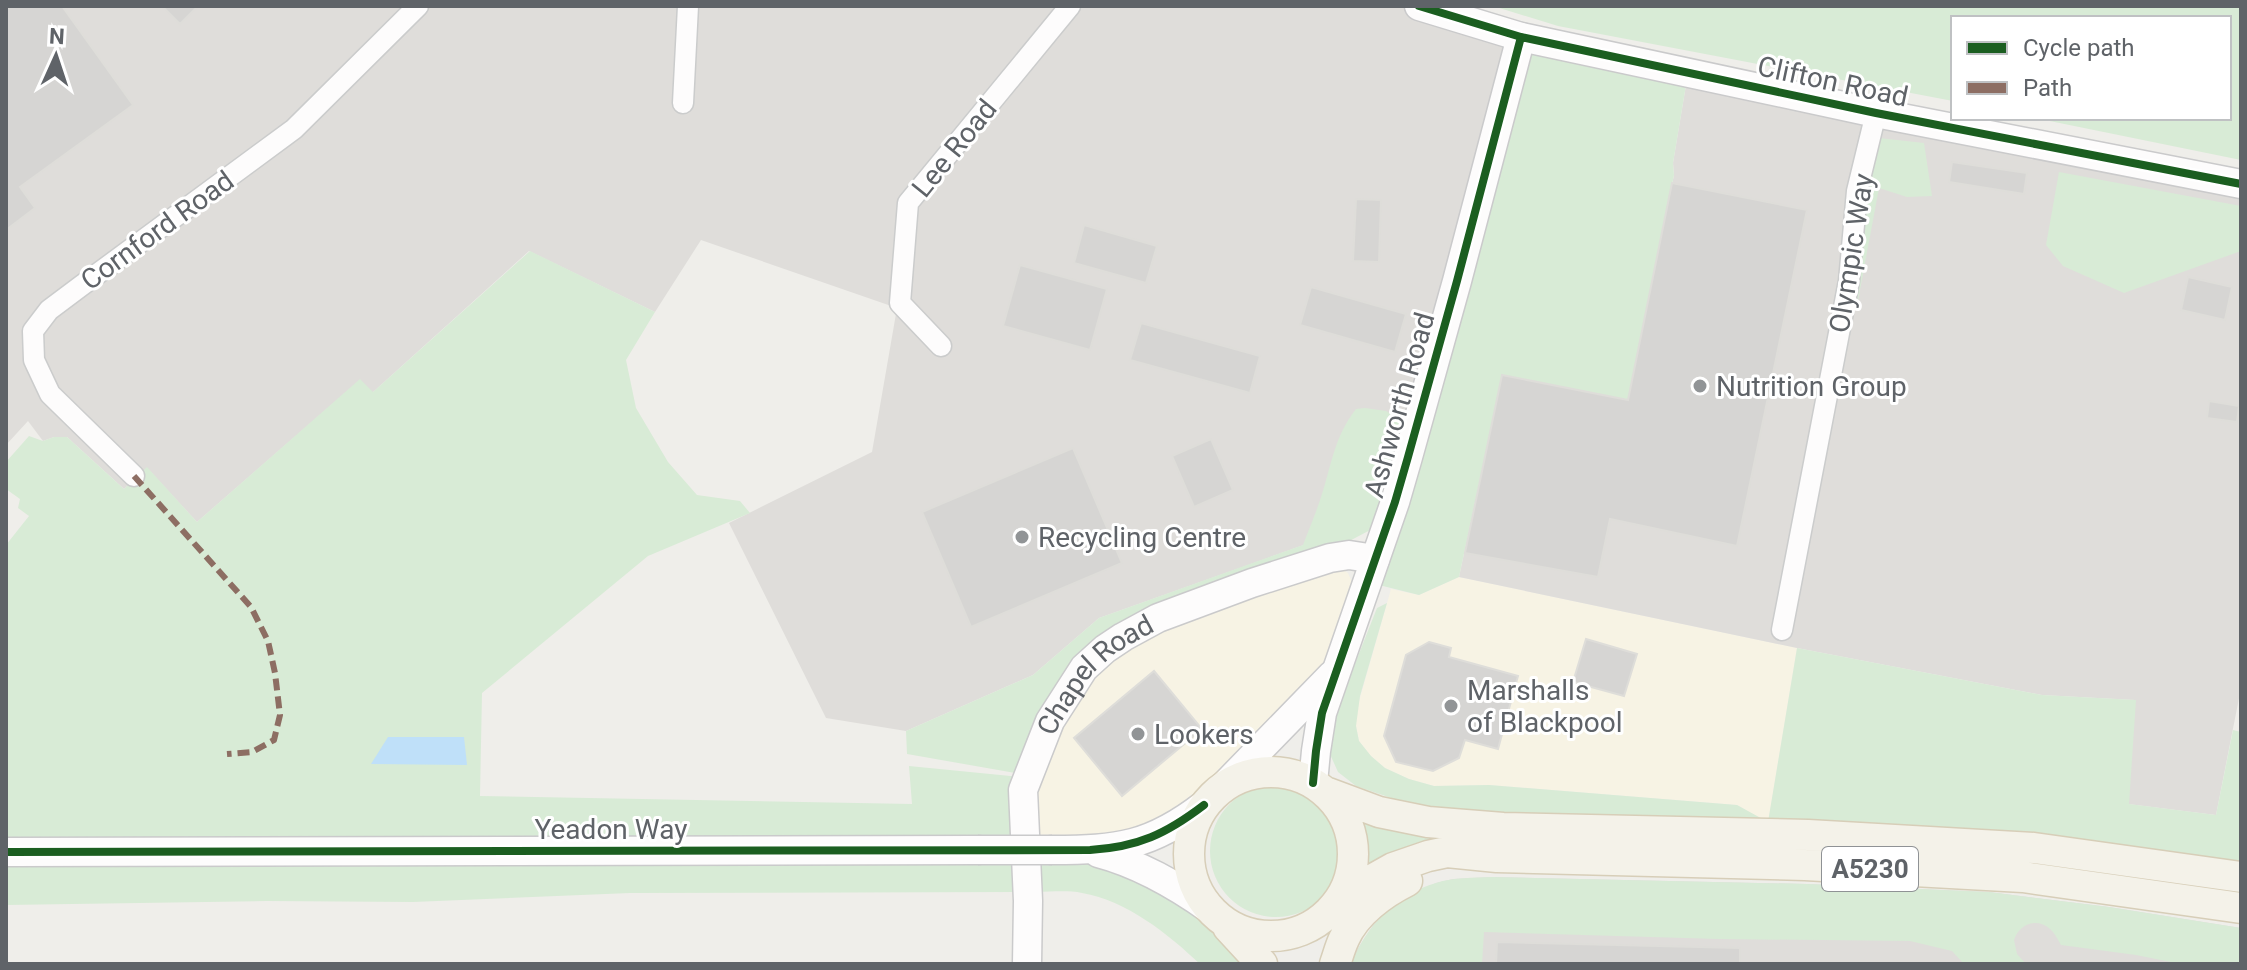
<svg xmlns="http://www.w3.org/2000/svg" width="2247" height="970" viewBox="0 0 2247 970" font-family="Roboto,sans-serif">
<rect width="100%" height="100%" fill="#efeeea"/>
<path fill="#f7f3e4" d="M 1339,567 L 1348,573 L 1352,582 L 1352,592 L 1333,656 L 1199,797 L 1178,813 L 1110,840 L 1033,836 L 1035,770 L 1069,701 L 1135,635 Z
M 1459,577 L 1797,648 L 1768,823 L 1737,805 L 1489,785 L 1434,786 L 1409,779 L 1385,768 L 1371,756 L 1359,741 L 1356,726 L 1356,712 L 1391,589 L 1419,595 Z"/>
<path fill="#dfddda" d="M 6,6 L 1419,6 L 1521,37 L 1391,514 L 1099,618 L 1033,675 L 906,731 L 826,718 L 729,523 L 872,452 L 897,308 L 701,240 L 655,312 L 529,251 L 372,393 L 360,380 L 197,522 L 147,468 L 124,489 L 67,437 L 54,437 L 43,441 L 28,421 L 6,445 Z
M 1686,85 L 2241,193 L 2241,688 L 2216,815 L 2128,804 L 2135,700 L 2042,695 L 1797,648 L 1459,577 L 1502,375 L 1628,400 L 1674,175 L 1673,163 Z
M 1492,877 L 1807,884 L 1989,892 L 2109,907 L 2241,928 L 2241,964 L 1352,964 L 1355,953 L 1374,924 L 1402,900 L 1436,883 L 1453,879 Z"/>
<path fill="#d8ebd6" d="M 1493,6 L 2241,6 L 2241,160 L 2035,118 L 2229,118 L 2229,18 L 1953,18 L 1953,101 L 1558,26 Z
M 1518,48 L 1686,85 L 1673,163 L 1674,175 L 1628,400 L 1502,375 L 1459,577 L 1419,595 L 1367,582 Z
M 1879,138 L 1924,143 L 1932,196 L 1907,197 L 1879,188 L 1857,306 L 1849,305 L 1861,212 Z
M 2059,172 L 2241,206 L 2241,251 L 2124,293 L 2063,266 L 2046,245 Z
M 530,251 L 655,312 L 626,360 L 636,408 L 668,462 L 697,495 L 740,501 L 750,513 L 648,556 L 482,693 L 480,796 L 912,804 L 909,766 L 1020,777 L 1017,836 L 6,840 L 6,545 L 29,516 L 18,508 L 20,499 L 6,489 L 6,462 L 29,436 L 43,441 L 54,437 L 67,437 L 124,489 L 147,467 L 197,522 L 360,379 L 373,392 Z
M 1365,408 L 1386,411 L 1401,420 L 1400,442 L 1374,528 L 1338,547 L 1128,628 L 1021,774 L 907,754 L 906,731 L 1033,675 L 1099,618 L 1303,545 C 1309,529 1316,513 1321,497 C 1332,464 1334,437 1356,409 Z
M 1387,603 L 1360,696 L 1356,726 L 1359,741 L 1371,756 L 1385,768 L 1409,779 L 1434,786 L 1489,785 L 1737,805 L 1768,822 L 1797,648 L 2042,695 L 2136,700 L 2129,804 L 2216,815 L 2233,730 L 2241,732 L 2241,865 L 1474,815 L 1409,804 L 1356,786 L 1338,772 L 1329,752 L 1332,722 L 1377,608 Z
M1210 851a66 66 0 1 1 132 0a66 66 0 1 1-132 0Z
M 1360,815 L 1454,836 L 1368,867 L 1369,861 Z
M 1017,862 L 1018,892 L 630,893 L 413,902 L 266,901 L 6,905 L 6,865 Z
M 1034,862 L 1101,862 L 1124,870 L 1203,920 L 1222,936 L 1245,964 L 1200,964 C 1167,933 1127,901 1082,893 C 1067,890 1051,892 1037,892 Z
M 1492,877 L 1807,884 L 1989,892 L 2109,907 L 2241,928 L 2241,964 L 2181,964 L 2136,955 L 2061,945 C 2058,940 2055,933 2050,929 C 2037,917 2019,924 2014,940 L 2017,954 L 2026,964 L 1964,964 L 1952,951 L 1910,941 L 1719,939 L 1484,932 L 1482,964 L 1352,964 C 1364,927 1398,894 1436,883 C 1454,877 1474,878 1492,877 Z"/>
<path fill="#bfe0f9" d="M 388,737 L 464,737 L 467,765 L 371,764 Z"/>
<path fill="#d6d5d3" stroke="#deddd9" stroke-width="2" d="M 6,6 L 62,6 L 133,105 L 20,187 L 35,208 L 6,230 Z
M 162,6 L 198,6 L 180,24 Z
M 1952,162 L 2027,173 L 2024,194 L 1949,182 Z
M 1672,183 L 1807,210 L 1737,546 L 1610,519 L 1598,577 L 1465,553 L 1502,375 L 1628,400 Z
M 1356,199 L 1381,200 L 1379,262 L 1353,261 Z
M 1084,225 L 1157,246 L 1146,283 L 1074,263 Z
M 1020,265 L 1107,289 L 1090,350 L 1003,326 Z
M 2188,277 L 2232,287 L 2225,320 L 2181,310 Z
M 1311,287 L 1406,314 L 1395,352 L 1300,325 Z
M 1141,323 L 1260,356 L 1250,393 L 1130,360 Z
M 2209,401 L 2239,406 L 2237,422 L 2207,418 Z
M 1211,439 L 1233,490 L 1194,507 L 1172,456 Z
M 1073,448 L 1122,563 L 971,627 L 922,512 Z
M 1586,639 L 1637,654 L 1624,696 L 1573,682 Z
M 1429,642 L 1451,648 L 1449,657 L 1518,676 L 1498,749 L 1465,740 L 1459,758 L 1433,771 L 1396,762 L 1384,736 L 1406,655 Z
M 1154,671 L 1202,729 L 1122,796 L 1074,738 Z
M 1497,942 L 1740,948 L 1740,964 L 1496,964 Z"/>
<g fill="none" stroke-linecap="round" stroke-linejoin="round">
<defs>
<path id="street" d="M 683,103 L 688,6
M 941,346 L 900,303 L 908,203 L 1070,6
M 134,476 L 50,394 L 34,360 L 33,331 L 49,310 L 81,286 L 294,129 L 418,6
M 1782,630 L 1849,281 L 1857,191 L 1876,113"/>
<g id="secondary">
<path d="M 1419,6 L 1521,37 L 1876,113 L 2241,184"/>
<path d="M 1313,783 L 1316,751 L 1322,713 L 1395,502 L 1408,457 L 1457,281 L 1521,37"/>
<path d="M 1224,786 L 1332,675"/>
<path d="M 1052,850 C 1118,850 1151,846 1204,805"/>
<path d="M 6,852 L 978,850"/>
<path d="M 1098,853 C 1140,864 1176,885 1211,910"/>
<path id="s1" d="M 1027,964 L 1028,901 L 1023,790 L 1050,721 L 1084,668 L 1105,649 L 1123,637 L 1158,618 L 1252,583 L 1330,558 L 1349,555 L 1375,559"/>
</g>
<path id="primary" d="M1189 854a82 82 0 1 1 164 0a82 82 0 1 1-164 0Z
M 1328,793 L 1379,812 L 1428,822 L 1503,828 L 1808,835 L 2034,848 L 2241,877
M 1343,896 L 1393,868 L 1428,856 L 1447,852 L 1497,857 L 1805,865 L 2023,877 L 2241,908
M 1228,927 L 1262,964
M 1335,964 C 1338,956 1340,947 1344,939 C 1355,913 1383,893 1407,881"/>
</defs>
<use href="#street" stroke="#cbcccc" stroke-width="23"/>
<use href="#secondary" stroke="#cacacb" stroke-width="31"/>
<use href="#primary" stroke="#d7ceb8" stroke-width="33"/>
<use href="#street" stroke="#fdfcfc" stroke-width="20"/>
<use href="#secondary" stroke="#fdfcfc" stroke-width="28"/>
<use href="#primary" stroke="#f4f2e9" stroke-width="30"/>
<defs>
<path id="secondary-bridge" d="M 978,850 L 1052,850"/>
</defs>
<use href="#secondary-bridge" stroke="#cacacb" stroke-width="31" stroke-linecap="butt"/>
<use href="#secondary-bridge" stroke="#fdfcfc" stroke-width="28"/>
<path stroke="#8d6e63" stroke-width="6" stroke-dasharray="12 6" stroke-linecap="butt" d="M 134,476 L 251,607 L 268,641 L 275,673 L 280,715 L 274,740 L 252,752 L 227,754"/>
<defs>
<path id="cycleway" d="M 1419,6 L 1521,37 L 1876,113 L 2241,184
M 1313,783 L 1316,751 L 1322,713 L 1395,502 L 1408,457 L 1457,281 L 1521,37
M 6,852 L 1090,850 C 1138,847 1166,834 1204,805"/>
</defs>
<use href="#cycleway" stroke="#fff" stroke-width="13"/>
<use href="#cycleway" stroke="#1b5e20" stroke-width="8"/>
</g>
<g fill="#919496" stroke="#fff" stroke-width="3">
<circle cx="1700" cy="386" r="8"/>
<circle cx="1022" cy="537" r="8"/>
<circle cx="1451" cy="706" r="8"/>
<circle cx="1138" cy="734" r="8"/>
</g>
<g text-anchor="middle" stroke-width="6" stroke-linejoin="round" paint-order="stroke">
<rect fill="#fff" stroke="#8f9295" stroke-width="2" x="1822" y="847" width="96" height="44" rx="6"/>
<g font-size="26" font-weight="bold" fill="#5f6368">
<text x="1870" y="878">A5230</text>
</g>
<g font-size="28" fill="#5f6368" stroke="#fff">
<text transform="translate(1833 81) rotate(12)" y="10">Clifton Road</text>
<text transform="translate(954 148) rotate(-51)" y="10">Lee Road</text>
<text transform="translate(157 230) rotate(-36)" y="10">Cornford Road</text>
<text transform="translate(1851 253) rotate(-81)" y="10">Olympic Way</text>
<text transform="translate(1399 405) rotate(-74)" y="10">Ashworth Road</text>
<text dy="10" stroke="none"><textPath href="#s1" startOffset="314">Chapel Road</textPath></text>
<text x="611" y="839">Yeadon Way</text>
</g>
<g font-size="28" fill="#5f6368" stroke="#fff" text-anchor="start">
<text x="1716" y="396">Nutrition Group</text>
<text x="1038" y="547">Recycling Centre</text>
<text x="1467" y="700">Marshalls<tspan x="1467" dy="32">of Blackpool</tspan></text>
<text x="1154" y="744">Lookers</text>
</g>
</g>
<rect width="2247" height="970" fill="none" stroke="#5f6368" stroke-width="16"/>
<rect x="1951" y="16" width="280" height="104" fill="#ffffff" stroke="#bfc1c3" stroke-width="2"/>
<rect x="1967" y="42" width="40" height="12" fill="#1b5e20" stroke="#bfc1c3" stroke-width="2"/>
<text x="2023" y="56" font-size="24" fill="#5f6368">Cycle path</text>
<rect x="1967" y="82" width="40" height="12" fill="#8d6e63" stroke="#bfc1c3" stroke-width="2"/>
<text x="2023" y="96" font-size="24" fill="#5f6368">Path</text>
<g transform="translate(56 56) rotate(3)" stroke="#ffffff" stroke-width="6" paint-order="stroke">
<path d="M0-6L14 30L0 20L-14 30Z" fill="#5f6368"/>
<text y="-12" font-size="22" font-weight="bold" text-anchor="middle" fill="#5f6368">N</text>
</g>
</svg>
